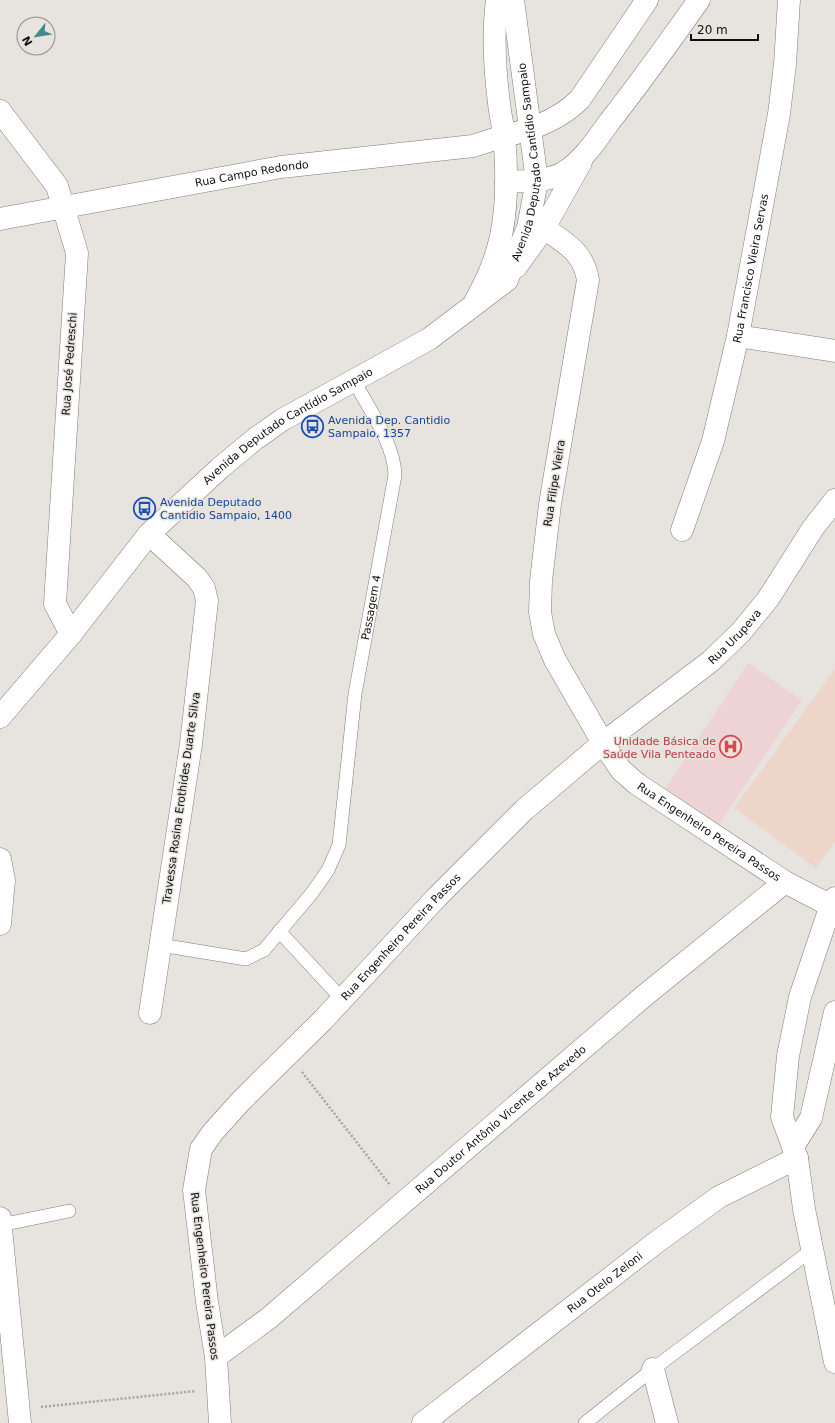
<svg xmlns="http://www.w3.org/2000/svg" width="835" height="1423" viewBox="0 0 835 1423" font-family="'DejaVu Sans',sans-serif">
<rect width="100%" height="100%" fill="#e7e4df"/>
<path fill="#edd5ca" d="M 835,669 L 835,842 L 816,868 L 734,808 Z"/>
<path fill="#eed3d5" d="M 748,663 L 802,700 L 715,831 L 661,795 Z"/>
<g fill="none" stroke-linecap="round" stroke-linejoin="round">
<defs>
<g id="service">
<path d="M 279,931 L 342,999"/>
<path id="s1" d="M 160,945 L 246,959 L 264,950 L 312,893 L 328,870 L 339,845 L 355,694 L 395,475 C 394,443 369,409 354,381"/>
<path d="M 1,1225 L 69,1211"/>
<path d="M 585,1423 L 653,1369 L 812,1250"/>
</g>
<g id="minor">
<path id="s2" d="M 0,219 L 281,167 L 473,146 L 504,136"/>
<path id="s3" d="M 544,228 C 566,244 583,251 588,280 L 550,504 L 541,581 L 540,612 L 544,634 L 555,660 L 603,743 L 621,770 L 637,784 L 785,882 L 835,908"/>
<path d="M 738,336 L 835,351"/>
<path id="s4" d="M 682,530 L 713,441 L 738,336 L 779,114 L 785,64 L 789,0"/>
<path d="M 149,534 L 197,578 L 204,588 L 207,601 L 191,744 L 150,1013"/>
<path d="M 0,859 L 4,880 L 0,924"/>
<path d="M 835,898 L 831,905 L 800,997 L 788,1056 L 782,1117 L 797,1158 L 804,1209 L 835,1362"/>
<path d="M 794,1145 L 811,1118 L 835,1012"/>
<path d="M 0,1218 L 20,1423"/>
<path id="s5" d="M 216,1357 L 269,1318 L 644,996 L 785,882"/>
<path d="M 653,1369 L 667,1423"/>
<path id="s6" d="M 220,1423 L 216,1357 L 207,1302 L 194,1190 L 201,1149 L 213,1132 L 241,1101 L 323,1020 L 437,897 L 524,810 L 603,743 L 711,661 L 741,632 L 768,599 L 813,528 L 835,500"/>
<path id="s7" d="M 423,1423 L 658,1241 L 719,1197 L 797,1158"/>
</g>
<path id="tertiary" d="M 0,111 L 57,186 L 77,253 L 55,604 L 71,634"/>
<path id="secondary" d="M 504,136 C 532,130 559,120 580,99 L 647,0
M 506,182 C 525,181 546,182 563,173 C 583,161 597,139 610,121 C 641,82 670,41 699,0
M 516,267 L 544,228 L 581,162"/>
<g id="primary">
<path d="M 475,302 C 481,290 488,278 492,266 C 508,227 508,178 504,136 C 503,125 500,114 499,103 C 495,72 493,31 497,0"/>
<path id="s8" d="M 0,717 L 71,634 L 149,534 L 220,468 L 255,439 L 282,420 L 429,339 L 507,280 L 528,227 L 537,181 L 513,0"/>
</g>
</defs>
<use href="#service" stroke="#7f7d78" stroke-width="14"/>
<use href="#minor" stroke="#7f7d78" stroke-width="23"/>
<use href="#tertiary" stroke="#7f7d78" stroke-width="23"/>
<use href="#secondary" stroke="#7f7d78" stroke-width="23"/>
<use href="#primary" stroke="#7f7d78" stroke-width="23"/>
<path stroke="#a5a39e" stroke-width="2.5" stroke-dasharray="2 2" stroke-linecap="butt" d="M 302,1072 L 390,1185
M 41,1407 L 196,1391"/>
<use href="#service" stroke="#fff" stroke-width="13"/>
<use href="#minor" stroke="#fff" stroke-width="22"/>
<use href="#tertiary" stroke="#fff" stroke-width="22"/>
<use href="#secondary" stroke="#fff" stroke-width="22"/>
<use href="#primary" stroke="#fff" stroke-width="22"/>
</g>
<defs>
<symbol id="bus-ring" viewBox="-11 -11 22 22"><circle r="9.5" fill="#e7e4df" stroke="#1a4fb4" stroke-width="1.5"/><path d="M-5-6H5V4H4V6H2V4H-2V6H-4V4H-5ZM-3.5-4V0h7V-4ZM-3.5 1.2v1.5H-2V1.2ZM2 1.2v1.5H3.5V1.2Z" fill="#1a4fb4"/></symbol>
<symbol id="hospital-ring" viewBox="-11 -11 22 22"><circle r="9.5" fill="#e7e4df" stroke="#e0444e" stroke-width="1.5"/><path d="M-5-5h3v3.5h4V-5h3V5h-3V1.5h-4V5h-3Z" fill="#e0444e"/></symbol>
</defs>
<g fill-rule="evenodd">
<use href="#bus-ring" x="300" y="414" width="25" height="25"/>
<use href="#bus-ring" x="132" y="496" width="25" height="25"/>
<use href="#hospital-ring" x="718" y="734" width="25" height="25"/>
</g>
<g text-anchor="middle" stroke-width="3" stroke-linejoin="round" paint-order="stroke">
<g font-size="11" fill="#0e0e0c" stroke="#e7e4df">
<text dy="4" stroke="none"><textPath href="#s8" startOffset="799">Avenida Deputado Cantídio Sampaio</textPath></text>
<text dy="4" stroke="none"><textPath href="#s2" startOffset="256">Rua Campo Redondo</textPath></text>
<text dy="4" stroke="none"><textPath href="#s4" startOffset="271">Rua Francisco Vieira Servas</textPath></text>
<text transform="translate(69 364) rotate(-86)" y="4">Rua José Pedreschi</text>
<text dy="4" stroke="none"><textPath href="#s8" startOffset="413">Avenida Deputado Cantídio Sampaio</textPath></text>
<text transform="translate(554 483) rotate(-81)" y="4">Rua Filipe Vieira</text>
<text dy="4" stroke="none"><textPath href="#s1" startOffset="477">Passagem 4</textPath></text>
<text dy="4" stroke="none"><textPath href="#s6" startOffset="1018">Rua Urupeva</textPath></text>
<text transform="translate(181 798) rotate(-82)" y="4">Travessa Rosina Erothides Duarte Silva</text>
<text dy="4" stroke="none"><textPath href="#s3" startOffset="693">Rua Engenheiro Pereira Passos</textPath></text>
<text dy="4" stroke="none"><textPath href="#s6" startOffset="568">Rua Engenheiro Pereira Passos</textPath></text>
<text dy="4" stroke="none"><textPath href="#s5" startOffset="371">Rua Doutor Antônio Vicente de Azevedo</textPath></text>
<text transform="translate(205 1276) rotate(83)" y="4">Rua Engenheiro Pereira Passos</text>
<text dy="4" stroke="none"><textPath href="#s7" startOffset="230">Rua Otelo Zeloni</textPath></text>
</g>
<g font-size="11" fill="#164399" stroke="#e7e4df" text-anchor="start">
<text x="328" y="424">Avenida Dep. Cantidio<tspan x="328" dy="13">Sampaio, 1357</tspan></text>
<text x="160" y="506">Avenida Deputado<tspan x="160" dy="13">Cantidio Sampaio, 1400</tspan></text>
</g>
<g font-size="11" fill="#be3a42" stroke="#e7e4df" text-anchor="end">
<text x="716" y="745">Unidade Básica de<tspan x="716" dy="13">Saúde Vila Penteado</tspan></text>
</g>
</g>
<g transform="translate(36 36) rotate(240)"><circle r="19" fill="#e7e4df" stroke="#908e8b"/>
<path d="M0-3L7 15L0 10L-7 15Z" fill="#438b8b"/>
<text y="-6" font-size="11" font-weight="bold" text-anchor="middle" fill="#0e0e0c">N</text>
</g>
<path d="M691 34v6h67v-6" fill="none" stroke="#0e0e0c" stroke-width="2"/>
<text x="697" y="34" font-size="12" fill="#0e0e0c" stroke="#e7e4df" stroke-width="3" paint-order="stroke">20 m</text>
</svg>
